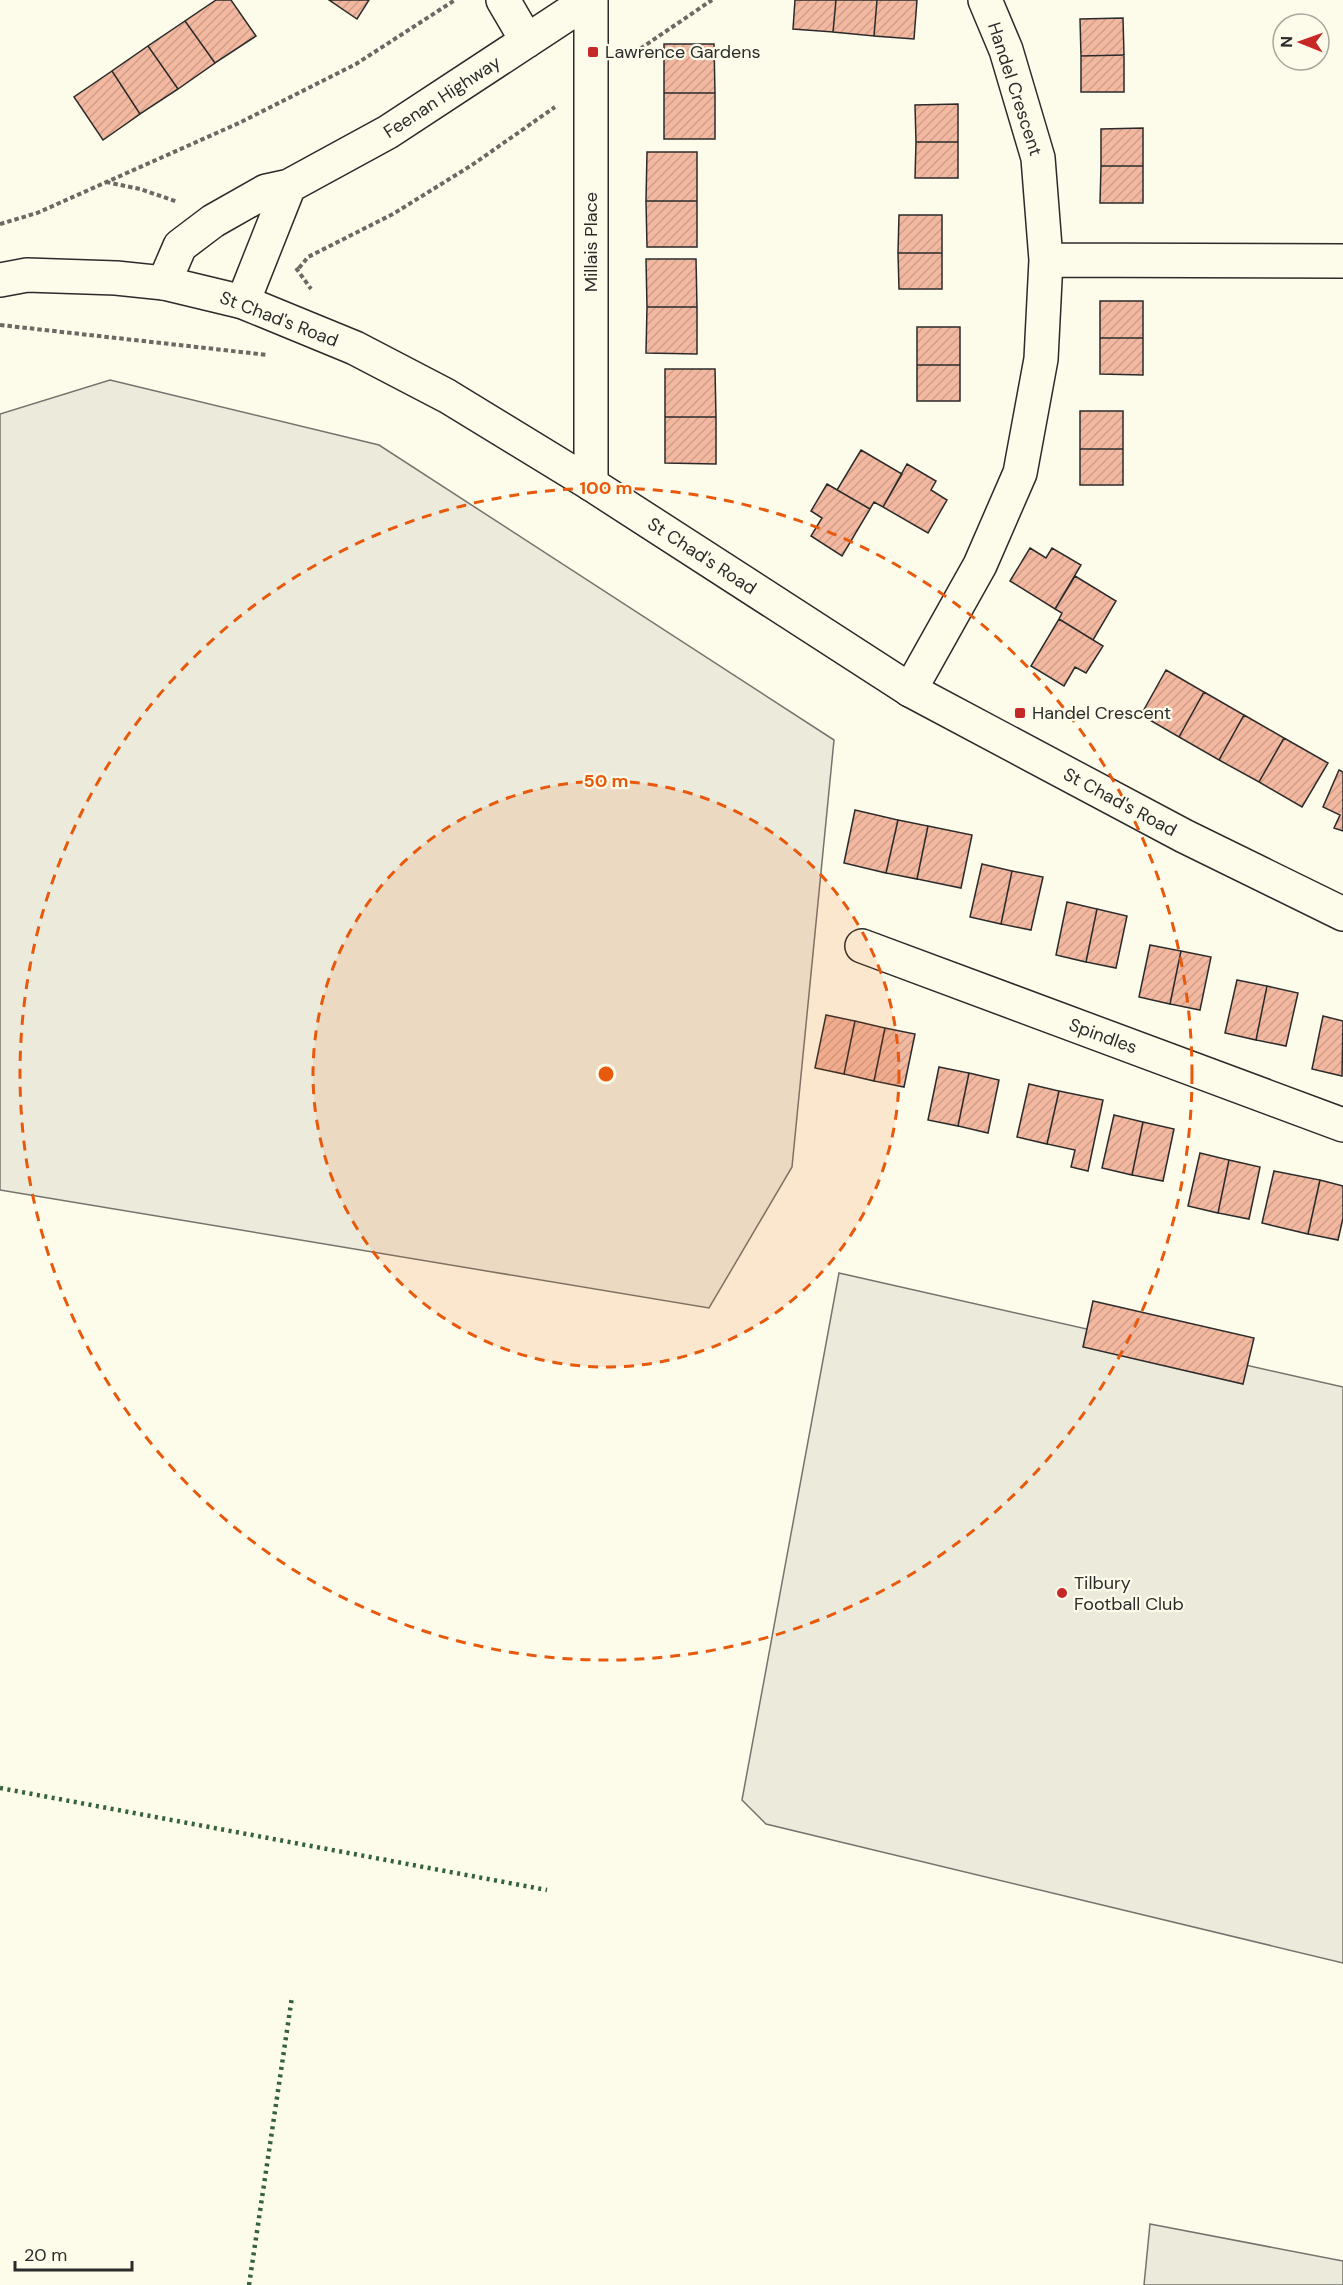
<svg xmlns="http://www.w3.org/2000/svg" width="1343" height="2285" viewBox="0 0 1343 2285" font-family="'DM Sans',sans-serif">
<defs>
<pattern id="building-hatch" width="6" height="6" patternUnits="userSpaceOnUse" patternTransform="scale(1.5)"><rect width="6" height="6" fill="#f2b8a0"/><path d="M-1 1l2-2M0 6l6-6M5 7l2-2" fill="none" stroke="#d09e8a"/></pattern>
</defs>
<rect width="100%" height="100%" fill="#fdfbea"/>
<path fill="#ecebdb" stroke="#74746e" stroke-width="1.5" d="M 110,380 L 379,445 L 834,740 L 792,1167 L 709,1308 L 0,1190 L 0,414 Z
M 839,1273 L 1343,1387 L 1343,1963 L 766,1824 L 742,1800 Z
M 1150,2224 L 1343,2261 L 1343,2285 L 1144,2285 Z"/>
<path fill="url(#building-hatch)" stroke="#2b2b2b" stroke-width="1.5" d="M 216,0 L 231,0 L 256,36 L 215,63 L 185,21 Z
M 329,0 L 369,0 L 357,19 Z
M 795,0 L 836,0 L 833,32 L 793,29 Z
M 836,0 L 877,0 L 874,36 L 833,32 Z
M 877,0 L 917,0 L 914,39 L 874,36 Z
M 1123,18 L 1124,55 L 1081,56 L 1080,19 Z
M 185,21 L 215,63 L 178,89 L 148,46 Z
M 664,44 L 714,44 L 715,93 L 664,93 Z
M 148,46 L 178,89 L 140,114 L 112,71 Z
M 1124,55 L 1124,92 L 1081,92 L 1081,56 Z
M 112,71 L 140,114 L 103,140 L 74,97 Z
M 664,93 L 715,93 L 715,139 L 664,139 Z
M 958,104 L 958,142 L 916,142 L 915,105 Z
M 1143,128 L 1143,166 L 1101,166 L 1101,129 Z
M 916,142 L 958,142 L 958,178 L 915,178 Z
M 647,152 L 697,152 L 697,201 L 646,201 Z
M 1101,166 L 1143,166 L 1143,203 L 1100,203 Z
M 646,201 L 697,201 L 697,247 L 647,247 Z
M 899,215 L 942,215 L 942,253 L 898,253 Z
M 898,253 L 942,253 L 942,289 L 899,289 Z
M 646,259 L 696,259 L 697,307 L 647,307 Z
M 1100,301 L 1143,301 L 1143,338 L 1100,338 Z
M 647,307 L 697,307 L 697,354 L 646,353 Z
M 917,327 L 960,327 L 960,365 L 917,365 Z
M 1100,338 L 1143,338 L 1143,375 L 1100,374 Z
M 917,365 L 960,365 L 960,401 L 917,401 Z
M 665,369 L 715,369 L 716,417 L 665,417 Z
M 1080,411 L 1123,411 L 1123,449 L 1080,449 Z
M 665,417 L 716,417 L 716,464 L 665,463 Z
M 1080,449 L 1123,449 L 1123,485 L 1080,485 Z
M 861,450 L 902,474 L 883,507 L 874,502 L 870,509 L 837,490 Z
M 907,464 L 936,481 L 931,490 L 947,500 L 928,533 L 883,507 Z
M 827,484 L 870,509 L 842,556 L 811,536 L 822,518 L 811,511 Z
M 1030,548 L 1046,558 L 1052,548 L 1081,565 L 1055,609 L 1010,581 Z
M 1075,576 L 1116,601 L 1093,640 L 1059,619 L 1062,613 L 1055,609 Z
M 1059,619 L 1103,646 L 1086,673 L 1075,667 L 1064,686 L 1031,666 Z
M 1166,670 L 1204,692 L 1179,737 L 1141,715 Z
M 1204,692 L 1244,715 L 1219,760 L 1179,737 Z
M 1244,715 L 1284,738 L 1259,782 L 1219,760 Z
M 1284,738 L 1328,763 L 1302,807 L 1259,782 Z
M 1339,770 L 1343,772 L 1343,831 L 1334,828 L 1340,815 L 1323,807 Z
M 855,810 L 898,820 L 886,873 L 844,863 Z
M 898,820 L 928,826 L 917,879 L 886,873 Z
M 928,826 L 972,835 L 961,888 L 917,879 Z
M 982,864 L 1012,871 L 1001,924 L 970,917 Z
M 1012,871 L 1043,877 L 1031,930 L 1001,924 Z
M 1067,902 L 1097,909 L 1086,962 L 1056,955 Z
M 1097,909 L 1127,916 L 1116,968 L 1086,962 Z
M 1150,945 L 1181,951 L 1170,1004 L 1139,997 Z
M 1181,951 L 1211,957 L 1200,1010 L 1170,1004 Z
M 1237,980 L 1267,986 L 1256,1040 L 1225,1033 Z
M 1267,986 L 1298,993 L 1286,1046 L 1256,1040 Z
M 826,1015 L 855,1021 L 844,1074 L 815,1068 Z
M 1323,1016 L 1343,1021 L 1342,1076 L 1312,1069 Z
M 855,1021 L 885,1028 L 874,1081 L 844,1074 Z
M 885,1028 L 915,1034 L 904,1087 L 874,1081 Z
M 939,1067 L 969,1073 L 958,1126 L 928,1120 Z
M 969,1073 L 999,1080 L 988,1133 L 958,1126 Z
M 1029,1084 L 1059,1091 L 1047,1144 L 1017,1137 Z
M 1059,1091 L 1103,1100 L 1088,1171 L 1071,1167 L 1075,1150 L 1047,1144 Z
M 1114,1115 L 1143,1122 L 1132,1175 L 1102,1168 Z
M 1143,1122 L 1174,1129 L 1163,1181 L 1132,1175 Z
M 1200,1153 L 1229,1160 L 1218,1213 L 1188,1206 Z
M 1229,1160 L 1260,1167 L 1249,1219 L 1218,1213 Z
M 1274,1171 L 1320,1180 L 1308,1234 L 1262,1223 Z
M 1320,1180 L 1343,1186 L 1343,1218 L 1338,1240 L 1308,1234 Z
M 1093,1301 L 1254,1338 L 1243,1384 L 1083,1347 Z"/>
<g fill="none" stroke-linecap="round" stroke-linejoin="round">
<defs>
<path id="minor" d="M 503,0 L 527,41
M 591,0 L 591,484
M 1046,260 L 1343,261
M 164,283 L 180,246 L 213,221 L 266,191 L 289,186 L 388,132 L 589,0
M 243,302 L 289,186
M 910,690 L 980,565 L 1020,473 L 1041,359 L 1046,260 L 1038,158 L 1006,50 L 985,0
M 862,946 L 1343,1125"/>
<path id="major" d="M 0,280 L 27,275 L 116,278 L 164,283 L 243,302 L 355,348 L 447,396 L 591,484 L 910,690 L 1184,836 L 1343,914"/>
</defs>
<use href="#minor" stroke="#2b2b2b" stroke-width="36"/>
<use href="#major" stroke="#2b2b2b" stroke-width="36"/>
<path stroke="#6a6964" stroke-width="4" stroke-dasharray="4.5 3" stroke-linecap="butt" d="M 628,57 L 712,0
M 106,182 L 140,189 L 178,202
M 0,224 L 37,213 L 239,123 L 356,64 L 455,0
M 296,268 L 311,289
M 299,268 L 308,257 L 393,214 L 472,165 L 555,107
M 0,325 L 268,355"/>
<use href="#minor" stroke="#fdfbea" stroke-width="33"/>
<use href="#major" stroke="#fdfbea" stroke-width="33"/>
<path stroke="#34623c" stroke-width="4.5" stroke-dasharray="3 4.5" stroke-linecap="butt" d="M 0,1788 L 547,1890
M 249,2285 L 292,1997"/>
</g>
<circle cx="606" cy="1074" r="293" fill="#e8590c" fill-opacity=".12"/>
<g fill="none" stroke="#e8590c" stroke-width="3" stroke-dasharray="10 8">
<circle cx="606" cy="1074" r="293"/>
<circle cx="606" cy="1074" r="586"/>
</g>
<g fill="#c62828" stroke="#fdfbea" stroke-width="2">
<rect x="587" y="46" width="12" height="12" rx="3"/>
<rect x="1014" y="707" width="12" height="12" rx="3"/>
<circle cx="1062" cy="1593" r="6"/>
</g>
<g text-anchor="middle" stroke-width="4.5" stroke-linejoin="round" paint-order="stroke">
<g font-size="18" fill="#2b2b2b" stroke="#fdfbea" text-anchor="start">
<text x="605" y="58">Lawrence Gardens</text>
<text x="1032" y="719">Handel Crescent</text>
<text x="1074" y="1589">Tilbury<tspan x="1074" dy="21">Football Club</tspan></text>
</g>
<g font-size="18" fill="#2b2b2b" stroke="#fdfbea">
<text transform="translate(1015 89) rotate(72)" y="6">Handel Crescent</text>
<text transform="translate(442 97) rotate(-33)" y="6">Feenan Highway</text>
<text transform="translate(591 242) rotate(-90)" y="6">Millais Place</text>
<text transform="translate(279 319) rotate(21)" y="6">St Chad's Road</text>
<text transform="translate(702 556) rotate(33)" y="6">St Chad's Road</text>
<text transform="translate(1120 802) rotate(28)" y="6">St Chad's Road</text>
<text transform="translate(1103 1036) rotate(20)" y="6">Spindles</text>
</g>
</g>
<circle cx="606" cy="1074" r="9" fill="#e8590c" stroke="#fdfbea" stroke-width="3"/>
<g font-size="18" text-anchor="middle" font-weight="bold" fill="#e8590c" stroke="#fdfbea" stroke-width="4.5" stroke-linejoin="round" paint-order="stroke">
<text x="606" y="494">100 m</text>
<text x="606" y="787">50 m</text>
</g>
<g transform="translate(1301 42) rotate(271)"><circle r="28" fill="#fdfbea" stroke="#a9a89e" stroke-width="1.5"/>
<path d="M0-4.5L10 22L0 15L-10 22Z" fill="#c62828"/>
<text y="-9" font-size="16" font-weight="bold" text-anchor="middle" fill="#2b2b2b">N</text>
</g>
<path d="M15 2261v9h117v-9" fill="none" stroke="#2b2b2b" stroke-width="3"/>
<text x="24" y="2261" font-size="18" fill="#2b2b2b" stroke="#fdfbea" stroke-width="4.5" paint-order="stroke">20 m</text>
</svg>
